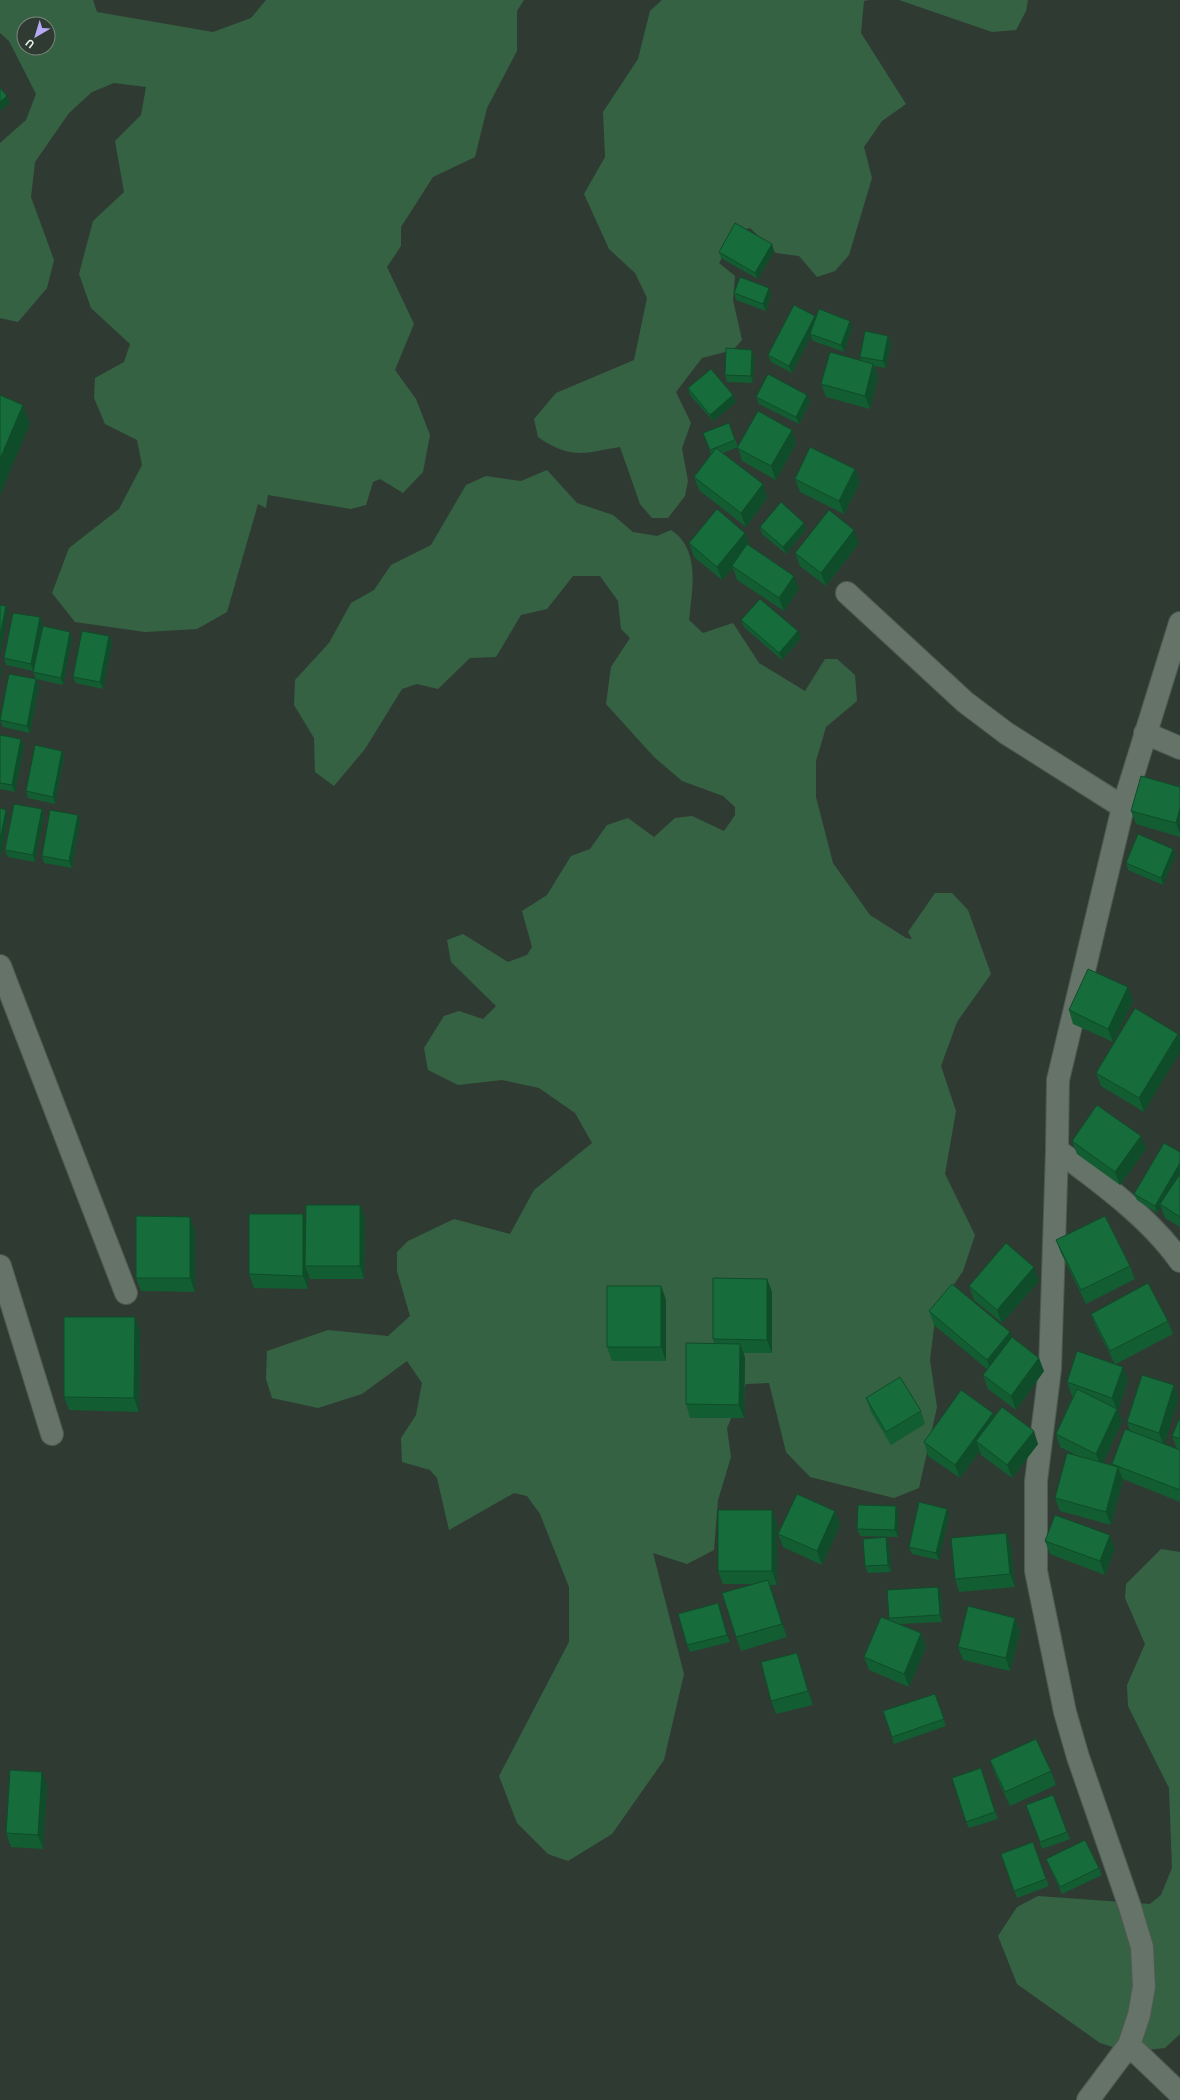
<svg xmlns="http://www.w3.org/2000/svg" width="1180" height="2100" viewBox="0 0 1180 2100" font-family="Ubuntu,sans-serif">
<rect width="100%" height="100%" fill="#2f3b32"/>
<path fill="#366244" fill-rule="evenodd" d="M 0,0 L 93,0 L 97,12 L 213,32 L 251,18 L 266,0 L 524,0 L 517,11 L 517,51 L 487,108 L 475,157 L 433,177 L 401,227 L 401,246 L 387,267 L 414,324 L 395,370 L 416,399 L 430,435 L 423,472 L 403,493 L 380,479 L 373,482 L 366,505 L 351,509 L 268,495 L 266,508 L 258,504 L 227,612 L 197,629 L 145,632 L 75,622 L 52,593 L 69,548 L 119,509 L 142,465 L 137,440 L 105,424 L 94,398 L 95,378 L 124,362 L 130,344 L 91,308 L 79,274 L 93,221 L 124,192 L 115,141 L 141,115 L 146,87 L 114,83 L 92,92 L 69,113 L 35,162 L 31,197 L 54,260 L 47,288 L 18,322 L 0,318 L 0,143 L 26,120 L 36,94 L 9,41 L 0,33 ZM 24,24 L 48,24 L 48,48 L 24,48 Z
M 662,0 L 869,0 L 864,1 L 861,33 L 906,104 L 882,121 L 864,147 L 872,178 L 849,255 L 835,271 L 817,277 L 799,256 L 776,253 L 750,228 L 737,231 L 719,263 L 735,276 L 733,300 L 742,340 L 733,350 L 702,358 L 676,392 L 691,423 L 682,448 L 688,481 L 685,496 L 668,518 L 652,518 L 640,504 L 620,447 C 584,453 571,460 538,437 L 534,419 L 556,393 L 634,360 L 647,298 L 635,273 L 609,249 L 584,194 L 605,157 L 603,112 L 638,59 L 650,11 Z
M 899,0 L 1028,0 L 1026,11 L 1016,30 L 992,32 Z
M 547,470 L 577,503 L 613,515 L 633,532 L 657,536 L 671,530 C 701,550 692,589 689,620 L 703,633 L 733,623 L 759,663 L 805,691 L 825,659 L 837,659 L 855,675 L 857,701 L 826,727 L 816,761 L 816,797 L 833,863 L 870,915 L 906,938 L 912,939 L 908,932 L 935,893 L 952,893 L 968,910 L 991,974 L 957,1022 L 941,1066 L 956,1111 L 945,1174 L 975,1235 L 963,1271 L 936,1311 L 930,1360 L 937,1407 L 919,1488 L 894,1498 L 810,1477 L 786,1452 L 769,1383 L 746,1384 L 727,1428 L 731,1457 L 718,1500 L 714,1550 L 687,1564 L 653,1553 L 684,1674 L 664,1760 L 612,1834 L 568,1861 L 548,1854 L 517,1823 L 499,1776 L 569,1642 L 569,1587 L 540,1514 L 527,1496 L 514,1493 L 449,1530 L 437,1478 L 430,1470 L 402,1462 L 401,1438 L 416,1415 L 422,1383 L 407,1361 L 362,1394 L 318,1408 L 272,1398 L 266,1379 L 267,1351 L 328,1330 L 388,1336 L 410,1316 L 397,1271 L 397,1252 L 408,1241 L 454,1219 L 510,1234 L 534,1190 L 592,1143 L 575,1113 L 539,1088 L 502,1080 L 458,1085 L 428,1070 L 424,1048 L 444,1016 L 459,1011 L 483,1019 L 496,1006 L 451,962 L 447,940 L 463,934 L 508,962 L 527,955 L 532,947 L 522,911 L 547,895 L 571,856 L 590,849 L 607,825 L 628,818 L 654,837 L 675,818 L 692,816 L 724,831 L 735,815 L 735,807 L 723,796 L 682,781 L 654,757 L 606,704 L 611,667 L 630,638 L 621,629 L 618,601 L 600,576 L 573,576 L 547,609 L 521,615 L 496,657 L 470,658 L 438,689 L 417,684 L 402,689 L 365,749 L 334,786 L 315,772 L 314,738 L 294,705 L 295,680 L 329,643 L 351,603 L 374,590 L 391,565 L 431,545 L 466,485 L 486,476 L 521,481 Z
M 1161,1549 L 1180,1552 L 1180,2034 L 1165,2048 L 1129,2052 L 1100,2043 L 1017,1984 L 998,1936 L 1017,1907 L 1038,1896 L 1150,1904 L 1161,1895 L 1172,1868 L 1169,1788 L 1128,1706 L 1127,1685 L 1145,1644 L 1125,1598 L 1126,1584 Z"/>
<g fill="none" stroke-linecap="round" stroke-linejoin="round">
<defs>
<path id="minor" d="M 847,593 L 965,702 L 1006,733 L 1123,807
M 1145,733 L 1180,748
M 0,966 L 126,1293
M 1057,1150 C 1098,1180 1151,1219 1180,1261
M 0,1266 L 52,1434
M 1129,2045 L 1180,2094
M 1088,2100 L 1129,2045 L 1139,2015 L 1144,1987 L 1142,1947 L 1130,1907 L 1078,1757 L 1065,1712 L 1036,1571 L 1036,1481 L 1050,1369 L 1057,1150 L 1058,1080 L 1123,807 L 1180,623"/>
</defs>
<use href="#minor" stroke="#4e5951" stroke-width="24"/>
<use href="#minor" stroke="#657369" stroke-width="22"/>
</g>
<path fill="#135d33" d="M 774,251 L 758,279 L 721,258 L 719,252 Z
M 734,293 L 771,295 L 766,311 L 736,300 Z
M 816,318 L 852,328 L 844,352 L 813,341 L 811,336 L 792,373 L 771,362 L 768,355 Z
M 888,336 L 891,343 L 886,368 L 874,366 L 878,377 L 870,409 L 826,397 L 821,384 L 861,361 L 860,357 Z
M 754,356 L 753,383 L 727,382 L 725,375 Z
M 688,388 L 736,402 L 713,421 L 690,395 Z
M 756,397 L 810,402 L 799,424 L 759,404 Z
M 729,423 L 738,447 L 792,430 L 796,443 L 776,480 L 742,461 L 738,447 L 723,453 L 763,484 L 767,498 L 746,527 L 699,490 L 694,477 L 711,454 L 703,433 Z
M 795,479 L 860,482 L 844,514 L 800,492 Z
M 804,523 L 806,530 L 786,554 L 762,534 L 760,527 Z
M 745,533 L 750,546 L 799,589 L 784,611 L 737,580 L 733,568 L 722,580 L 694,557 L 689,543 Z
M 859,543 L 826,586 L 800,566 L 795,553 Z
M 40,617 L 42,624 L 33,671 L 6,665 L 4,658 Z
M 741,620 L 801,638 L 782,660 L 744,627 Z
M 70,632 L 72,639 L 63,685 L 36,679 L 39,686 L 30,733 L 3,727 L 0,720 L 36,679 L 33,672 Z
M 109,636 L 112,643 L 103,689 L 76,683 L 73,677 Z
M 0,735 L 21,739 L 24,746 L 15,792 L 0,789 Z
M 62,751 L 64,758 L 55,804 L 28,798 L 26,791 Z
M 1180,787 L 1180,837 L 1136,824 L 1131,811 Z
M 42,809 L 44,816 L 35,862 L 8,857 L 5,850 Z
M 80,822 L 72,868 L 44,863 L 42,856 Z
M 1173,849 L 1175,856 L 1163,885 L 1128,870 L 1126,863 Z
M 1133,1001 L 1113,1042 L 1073,1024 L 1069,1010 Z
M 1135,1008 L 1144,1112 L 1101,1086 L 1096,1073 Z
M 1072,1141 L 1146,1149 L 1120,1185 L 1077,1154 Z
M 1180,1152 L 1180,1227 L 1165,1218 L 1161,1207 L 1157,1213 L 1137,1200 L 1134,1194 Z
M 360,1205 L 365,1218 L 364,1279 L 310,1279 L 308,1273 L 308,1289 L 254,1288 L 249,1274 L 303,1214 L 305,1220 Z
M 195,1231 L 195,1292 L 141,1291 L 136,1278 Z
M 1056,1240 L 1130,1266 L 1135,1279 L 1086,1304 L 1061,1253 Z
M 767,1279 L 772,1292 L 772,1353 L 743,1353 L 745,1357 L 744,1418 L 690,1418 L 686,1404 L 714,1343 L 713,1339 Z
M 1039,1281 L 1002,1323 L 974,1300 L 969,1286 Z
M 661,1286 L 666,1300 L 666,1361 L 612,1361 L 607,1347 Z
M 929,1311 L 1012,1337 L 1044,1371 L 1016,1410 L 988,1389 L 983,1375 L 988,1370 L 934,1325 Z
M 1091,1314 L 1168,1321 L 1173,1334 L 1116,1364 L 1123,1367 L 1128,1380 L 1118,1410 L 1122,1422 L 1103,1463 L 1113,1465 L 1112,1464 L 1130,1431 L 1127,1422 L 1174,1385 L 1178,1399 L 1164,1444 L 1177,1449 L 1172,1436 L 1180,1417 L 1180,1502 L 1123,1479 L 1123,1480 L 1111,1525 L 1060,1511 L 1055,1498 L 1078,1456 L 1060,1447 L 1056,1434 L 1073,1396 L 1072,1396 L 1067,1382 L 1115,1364 L 1096,1327 Z
M 140,1331 L 139,1412 L 69,1410 L 64,1397 Z
M 866,1398 L 921,1411 L 925,1424 L 891,1445 L 871,1412 Z
M 993,1413 L 995,1417 L 1038,1444 L 1012,1478 L 981,1455 L 980,1451 L 960,1478 L 928,1456 L 924,1442 Z
M 772,1510 L 777,1524 L 777,1585 L 770,1585 L 787,1637 L 741,1651 L 736,1637 L 752,1584 L 723,1584 L 718,1571 Z
M 835,1511 L 840,1525 L 822,1565 L 783,1547 L 778,1534 Z
M 898,1513 L 898,1537 L 860,1536 L 857,1529 Z
M 949,1516 L 939,1560 L 912,1554 L 909,1547 Z
M 1006,1533 L 1011,1547 L 1015,1587 L 959,1592 L 955,1579 Z
M 886,1537 L 889,1544 L 891,1572 L 868,1573 L 865,1566 Z
M 1045,1541 L 1115,1548 L 1105,1575 L 1050,1554 Z
M 938,1587 L 941,1594 L 942,1622 L 900,1624 L 921,1633 L 926,1647 L 909,1687 L 869,1670 L 864,1657 L 889,1620 L 889,1618 Z
M 718,1603 L 730,1642 L 690,1652 L 687,1645 Z
M 1015,1618 L 1020,1632 L 1010,1671 L 963,1660 L 958,1647 Z
M 801,1666 L 813,1705 L 776,1714 L 771,1701 Z
M 935,1694 L 946,1726 L 894,1744 L 883,1711 Z
M 990,1760 L 1051,1771 L 1056,1785 L 1010,1806 L 995,1774 Z
M 981,1768 L 998,1819 L 969,1828 L 966,1822 Z
M 47,1785 L 43,1849 L 11,1847 L 6,1833 Z
M 1053,1795 L 1070,1839 L 1042,1849 L 1026,1805 Z
M 1033,1842 L 1049,1886 L 1017,1898 L 1001,1854 Z
M 1046,1859 L 1099,1868 L 1102,1875 L 1062,1894 L 1049,1866 Z"/>
<path fill="#0f4c29" d="M 7,96 L 10,103 L 0,111 L 0,102 Z
M 772,244 L 774,251 L 758,279 L 755,273 Z
M 769,288 L 771,295 L 766,311 L 763,304 Z
M 815,316 L 818,323 L 810,334 L 811,336 L 792,373 L 789,366 Z
M 850,321 L 852,328 L 844,352 L 841,345 Z
M 888,336 L 891,343 L 886,368 L 883,361 Z
M 752,350 L 754,356 L 753,383 L 751,376 Z
M 873,364 L 878,377 L 870,409 L 865,396 Z
M 733,395 L 736,402 L 713,421 L 710,415 Z
M 807,395 L 810,402 L 799,424 L 796,417 Z
M 23,405 L 30,424 L 0,495 L 0,459 Z
M 792,430 L 796,443 L 776,480 L 771,466 Z
M 855,469 L 860,482 L 844,514 L 839,501 Z
M 763,484 L 767,498 L 746,527 L 741,513 Z
M 804,523 L 806,530 L 786,554 L 783,547 Z
M 854,530 L 859,543 L 826,586 L 821,573 Z
M 745,533 L 750,546 L 732,566 L 733,568 L 722,580 L 717,567 Z
M 794,576 L 799,589 L 784,611 L 779,598 Z
M 6,606 L 8,613 L 0,656 L 0,636 Z
M 40,617 L 42,624 L 33,671 L 31,664 Z
M 798,631 L 801,638 L 782,660 L 779,653 Z
M 70,632 L 72,639 L 63,685 L 61,678 Z
M 109,636 L 112,643 L 103,689 L 100,682 Z
M 0,666 L 2,670 L 0,679 Z
M 36,679 L 39,686 L 30,733 L 27,726 Z
M 21,739 L 24,746 L 15,792 L 12,785 Z
M 62,751 L 64,758 L 55,804 L 53,797 Z
M 1180,808 L 1180,834 L 1176,823 Z
M 42,809 L 44,816 L 35,862 L 33,855 Z
M 6,810 L 8,817 L 0,860 L 0,840 Z
M 78,815 L 80,822 L 72,868 L 69,861 Z
M 1173,849 L 1175,856 L 1163,885 L 1161,878 Z
M 1128,987 L 1133,1001 L 1113,1042 L 1108,1029 Z
M 1178,1034 L 1180,1039 L 1180,1052 L 1144,1112 L 1139,1098 Z
M 1141,1136 L 1146,1149 L 1120,1185 L 1115,1172 Z
M 1180,1163 L 1180,1174 L 1160,1204 L 1161,1207 L 1157,1213 L 1155,1206 Z
M 360,1205 L 365,1218 L 364,1279 L 360,1266 Z
M 303,1214 L 308,1228 L 305,1266 L 308,1273 L 308,1289 L 303,1276 Z
M 190,1217 L 195,1231 L 195,1292 L 190,1278 Z
M 1034,1267 L 1039,1281 L 1002,1323 L 997,1310 Z
M 767,1279 L 772,1292 L 772,1353 L 767,1340 Z
M 661,1286 L 666,1300 L 666,1361 L 661,1347 Z
M 135,1317 L 140,1331 L 139,1412 L 134,1398 Z
M 1010,1332 L 1015,1346 L 992,1374 L 987,1360 Z
M 740,1344 L 745,1357 L 744,1418 L 739,1405 Z
M 1039,1358 L 1044,1371 L 1016,1410 L 1011,1396 Z
M 1123,1367 L 1128,1380 L 1118,1410 L 1122,1422 L 1101,1467 L 1096,1454 L 1117,1410 L 1112,1398 Z
M 1174,1385 L 1178,1399 L 1164,1446 L 1159,1433 Z
M 993,1413 L 998,1426 L 976,1441 L 980,1451 L 960,1478 L 955,1465 Z
M 1034,1431 L 1038,1444 L 1012,1478 L 1007,1465 Z
M 1118,1467 L 1123,1480 L 1111,1525 L 1106,1512 Z
M 896,1506 L 898,1513 L 898,1537 L 895,1530 Z
M 947,1509 L 949,1516 L 939,1560 L 936,1553 Z
M 772,1510 L 777,1524 L 777,1585 L 772,1571 Z
M 835,1511 L 840,1525 L 822,1565 L 817,1551 Z
M 1006,1533 L 1011,1547 L 1015,1587 L 1010,1574 Z
M 1110,1535 L 1115,1548 L 1105,1575 L 1100,1561 Z
M 886,1537 L 889,1544 L 891,1572 L 888,1565 Z
M 768,1580 L 773,1593 L 787,1637 L 782,1624 Z
M 938,1587 L 941,1594 L 942,1622 L 940,1615 Z
M 718,1603 L 721,1610 L 730,1642 L 727,1635 Z
M 1015,1618 L 1020,1632 L 1010,1671 L 1006,1658 Z
M 921,1633 L 926,1647 L 909,1687 L 904,1674 Z
M 797,1653 L 813,1705 L 808,1691 Z
M 42,1772 L 47,1785 L 43,1849 L 38,1835 Z"/>
<path fill="#166c3b" stroke="#0f4c29" d="M 0,88 L 7,96 L 0,102 Z
M 735,223 L 772,244 L 755,273 L 719,252 Z
M 740,277 L 769,288 L 763,304 L 734,293 Z
M 794,305 L 815,316 L 789,366 L 768,355 Z
M 819,309 L 850,321 L 841,345 L 810,334 Z
M 865,331 L 888,336 L 883,361 L 860,357 Z
M 726,348 L 752,350 L 751,376 L 725,375 Z
M 830,352 L 873,364 L 865,396 L 821,384 Z
M 711,369 L 733,395 L 710,415 L 688,388 Z
M 768,374 L 807,395 L 796,417 L 756,397 Z
M 0,395 L 23,405 L 0,459 Z
M 758,411 L 792,430 L 771,466 L 737,448 Z
M 729,423 L 735,440 L 710,450 L 703,433 Z
M 810,447 L 855,469 L 839,501 L 795,479 Z
M 716,448 L 763,484 L 741,513 L 694,477 Z
M 781,502 L 804,523 L 783,547 L 760,527 Z
M 717,509 L 745,533 L 717,567 L 689,543 Z
M 829,510 L 854,530 L 821,573 L 795,553 Z
M 747,544 L 794,576 L 779,598 L 732,566 Z
M 760,599 L 798,631 L 779,653 L 741,620 Z
M 0,605 L 6,606 L 0,636 Z
M 13,613 L 40,617 L 31,664 L 4,658 Z
M 43,626 L 70,632 L 61,678 L 33,672 Z
M 82,631 L 109,636 L 100,682 L 73,677 Z
M 9,674 L 36,679 L 27,726 L 0,720 Z
M 0,735 L 21,739 L 12,785 L 0,783 Z
M 35,745 L 62,751 L 53,797 L 26,791 Z
M 1141,776 L 1180,787 L 1180,808 L 1176,823 L 1131,811 Z
M 14,804 L 42,809 L 33,855 L 5,850 Z
M 0,808 L 6,810 L 0,840 Z
M 50,810 L 78,815 L 69,861 L 42,856 Z
M 1138,834 L 1173,849 L 1161,878 L 1126,863 Z
M 1088,969 L 1128,987 L 1108,1029 L 1069,1010 Z
M 1135,1008 L 1178,1034 L 1139,1098 L 1096,1073 Z
M 1097,1105 L 1141,1136 L 1115,1172 L 1072,1141 Z
M 1164,1143 L 1180,1152 L 1180,1163 L 1155,1206 L 1134,1194 Z
M 1180,1174 L 1180,1217 L 1160,1204 Z
M 306,1205 L 360,1205 L 360,1266 L 305,1266 Z
M 249,1214 L 303,1214 L 303,1276 L 249,1274 Z
M 136,1216 L 190,1217 L 190,1278 L 136,1278 Z
M 1105,1216 L 1130,1266 L 1081,1290 L 1056,1240 Z
M 1006,1243 L 1034,1267 L 997,1310 L 969,1286 Z
M 713,1278 L 767,1279 L 767,1340 L 713,1339 Z
M 1148,1283 L 1168,1321 L 1110,1351 L 1091,1314 Z
M 952,1284 L 1010,1332 L 987,1360 L 929,1311 Z
M 607,1286 L 661,1286 L 661,1347 L 607,1347 Z
M 64,1317 L 135,1317 L 134,1398 L 64,1397 Z
M 1012,1337 L 1039,1358 L 1011,1396 L 983,1375 Z
M 686,1343 L 740,1344 L 739,1405 L 686,1404 Z
M 1077,1351 L 1123,1367 L 1112,1398 L 1067,1382 Z
M 1142,1375 L 1174,1385 L 1159,1433 L 1127,1422 Z
M 900,1377 L 921,1411 L 886,1432 L 866,1398 Z
M 1077,1389 L 1117,1409 L 1096,1454 L 1056,1434 Z
M 961,1390 L 993,1413 L 955,1465 L 924,1442 Z
M 1002,1407 L 1034,1431 L 1007,1465 L 976,1441 Z
M 1180,1417 L 1180,1439 L 1172,1436 Z
M 1125,1429 L 1180,1450 L 1180,1490 L 1112,1464 Z
M 1067,1453 L 1118,1467 L 1106,1512 L 1055,1498 Z
M 797,1494 L 835,1511 L 817,1551 L 778,1534 Z
M 919,1502 L 947,1509 L 936,1553 L 909,1547 Z
M 858,1505 L 896,1506 L 895,1530 L 857,1529 Z
M 718,1510 L 772,1510 L 772,1571 L 718,1571 Z
M 1055,1515 L 1110,1535 L 1100,1561 L 1045,1541 Z
M 1006,1533 L 1010,1574 L 955,1579 L 951,1538 Z
M 886,1537 L 888,1565 L 865,1566 L 863,1539 Z
M 768,1580 L 782,1624 L 736,1637 L 722,1593 Z
M 938,1587 L 940,1615 L 889,1618 L 887,1590 Z
M 718,1603 L 727,1635 L 687,1645 L 678,1614 Z
M 968,1606 L 1015,1618 L 1006,1658 L 958,1647 Z
M 881,1617 L 921,1633 L 904,1674 L 864,1657 Z
M 797,1653 L 808,1691 L 771,1701 L 761,1662 Z
M 935,1694 L 944,1719 L 892,1737 L 883,1711 Z
M 1036,1739 L 1051,1771 L 1005,1792 L 990,1760 Z
M 981,1768 L 995,1812 L 966,1822 L 952,1778 Z
M 10,1770 L 42,1772 L 38,1835 L 6,1833 Z
M 1053,1795 L 1067,1832 L 1040,1842 L 1026,1805 Z
M 1085,1840 L 1099,1868 L 1060,1887 L 1046,1859 Z
M 1033,1842 L 1046,1879 L 1014,1891 L 1001,1854 Z"/>
<g transform="translate(36 36) rotate(218)"><circle r="19" fill="#2f3b32" stroke="#7b857d"/>
<path d="M0-3L7 15L0 10L-7 15Z" fill="#b7abf8"/>
<text y="-6" font-size="11" font-weight="bold" text-anchor="middle" fill="#ecf5ee">U</text>
</g>
</svg>
